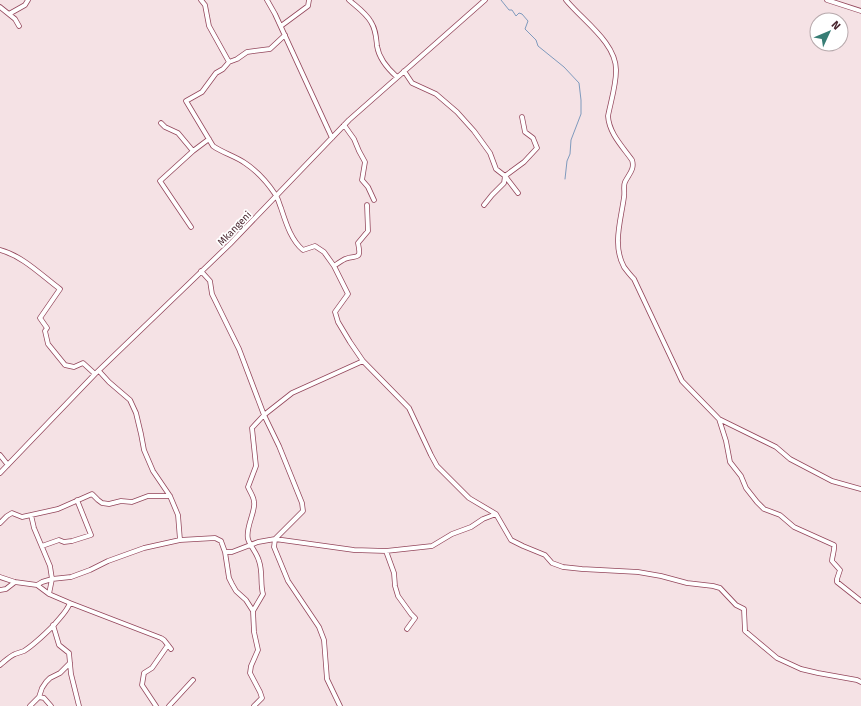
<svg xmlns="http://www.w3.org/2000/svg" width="861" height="706" viewBox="0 0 861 706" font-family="'Fira Sans',sans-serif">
<rect width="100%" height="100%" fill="#f5e2e5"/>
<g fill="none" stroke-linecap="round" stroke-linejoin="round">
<path stroke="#7f9abd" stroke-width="1" d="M 501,0 L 509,10 L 512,10 L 516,16 L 519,13 L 522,14 L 528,21 L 525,29 L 536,40 L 538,46 L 564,67 L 579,83 L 581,100 L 581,114 L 571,140 L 570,154 L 567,161 L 565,179"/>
<defs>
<path id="minor" d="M 201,0 L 205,5 L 209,26 L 229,62
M 267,0 L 275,14 L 332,138
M 349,0 C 357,7 366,13 371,22 C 376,30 376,37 377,46 C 379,59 388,69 397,77
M 566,0 C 582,20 617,43 616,71 C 616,85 611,101 608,116 C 609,133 622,146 632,160 C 635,169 629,174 625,182 C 623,186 625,192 624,197 C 621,220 612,245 624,267 C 627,271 631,276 634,279 L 682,381 L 719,419 L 776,447 L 790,459 L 832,481 L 861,489
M 827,0 L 861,11
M 0,7 L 15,19 L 19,26
M 9,14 L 25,5 L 28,0
M 281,26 L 308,6 L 309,0
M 285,35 L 270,49 L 247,52 L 237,59 L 229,62 L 223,69 L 216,73 L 202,92 L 186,101 L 213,146 C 223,153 235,156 245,163 C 257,171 267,182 275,194 C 278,198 279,203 281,208 C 286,223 291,240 303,250 L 315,246 L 324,252 L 334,266 L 348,294 L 335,312 L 338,322 L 350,342 L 363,361 L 409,408 L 431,455 L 437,466 L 469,498 L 496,514 L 511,540 L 523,546 L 545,555 L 552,563 L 563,567 L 582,569 L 638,572 L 661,576 L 687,583 L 713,586 L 720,588 L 736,605 L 744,609 L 745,631 L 777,658 L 801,669 L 818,673 L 857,680 L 861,682
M 404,71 L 412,83 L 436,94 L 457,112 L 474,131 L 490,153 L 496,169 L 505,176 L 518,193
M 161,123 L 165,127 L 178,133 L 193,151 L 209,139
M 344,125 L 354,139 L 359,151 L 365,162 L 362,180 L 368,187 L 374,200
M 484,205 L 492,195 L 504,183 L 505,176 L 524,162 L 537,148 L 533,138 L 525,132 L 522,117
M 191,227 L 160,181 L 193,151
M 0,250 C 23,256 41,275 60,289 L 40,318 L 47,328 L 45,331 L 48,344 L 65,365 L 74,367 L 83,363 L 95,374
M 334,266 C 337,264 341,261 345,259 C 356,254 362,262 358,243 L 368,231 L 367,205
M 201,271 L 210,281 L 212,294 L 239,349 L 264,415 L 279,446 L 302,503 L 303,511 L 275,539 L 274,547 L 288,581 L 319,627 L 324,640 L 327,679 L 340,706
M 99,371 L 109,382 L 130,400 L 136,413 L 141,434 L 144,450 L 153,471 L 170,496 L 178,515 L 180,540
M 719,419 L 726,441 L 730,462 L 741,476 L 746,488 L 757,502 L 764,509 L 780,515 L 794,527 L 834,545 C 835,550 832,556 832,561 L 840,570 L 837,579 L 837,582 L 861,601
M 0,455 L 8,465
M 0,473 L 95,374 L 230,244 L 349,120 L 485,0
M 0,523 L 7,516 L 12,513 L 22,517 L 31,515
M 42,546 L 59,540 L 64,542 L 72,541 L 91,535 L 77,500
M 386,551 L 432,546 L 452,534 L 471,527 L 483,519 L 496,514
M 225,552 L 232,552 L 258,542 L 275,539 L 354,550 L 386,551 L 394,573 L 395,586 L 398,596 L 411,614 L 415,618 L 407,629
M 0,577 L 15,582 L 37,585 L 42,582 L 52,579 L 71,577 L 90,570 L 108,561 L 144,548 L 180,540 L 215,538 L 221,541 L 225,552 L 229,578 L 232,584 L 236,591 L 246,600 L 253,611 L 254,632 L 258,650 L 251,666 L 250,673 L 260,692 L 262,698 L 254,706
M 37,585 L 49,594
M 0,590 L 6,589 L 15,582
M 70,603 L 161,638 L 164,640 L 171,649
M 253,611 L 263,594 C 260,584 263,572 259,561 C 257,553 250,546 248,539 C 245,528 256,511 254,502 C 254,497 250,492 248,487 L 256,466 L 252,428 L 264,415 L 292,393 L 363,361
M 53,625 L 59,645 L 69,653 L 71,674 L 79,706
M 0,665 C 5,661 10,656 15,654 C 18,653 21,652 24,651 C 35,644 45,634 54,625 C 60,617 66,613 70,603 L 49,594 L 52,579 L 50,566 L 34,528 L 31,515 L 58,509 L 92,494 L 98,500 L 102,503 L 109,504 L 121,501 L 132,502 L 148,496 L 170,496
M 39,697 L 44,698 L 51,706
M 30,706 L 39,697 L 42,688 L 46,682 L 50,678 L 60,673 L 70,663
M 156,706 L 142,685 L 144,673 L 152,668 L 168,645
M 169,706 L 193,680"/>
</defs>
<use href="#minor" stroke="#93465b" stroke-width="5.5"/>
<use href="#minor" stroke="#fff" stroke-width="4"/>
</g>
<g text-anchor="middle" stroke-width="3.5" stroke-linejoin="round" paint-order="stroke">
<g font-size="10" fill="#4a2730" stroke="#fff">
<text transform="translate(234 228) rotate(-46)" y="4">Mkangeni</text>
</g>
</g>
<g transform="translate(829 32) rotate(46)"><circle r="19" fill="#ffffff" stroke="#b7a9ac"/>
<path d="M0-3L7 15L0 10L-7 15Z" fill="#377d75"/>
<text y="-6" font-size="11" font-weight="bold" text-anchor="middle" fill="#4a2730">N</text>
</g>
</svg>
